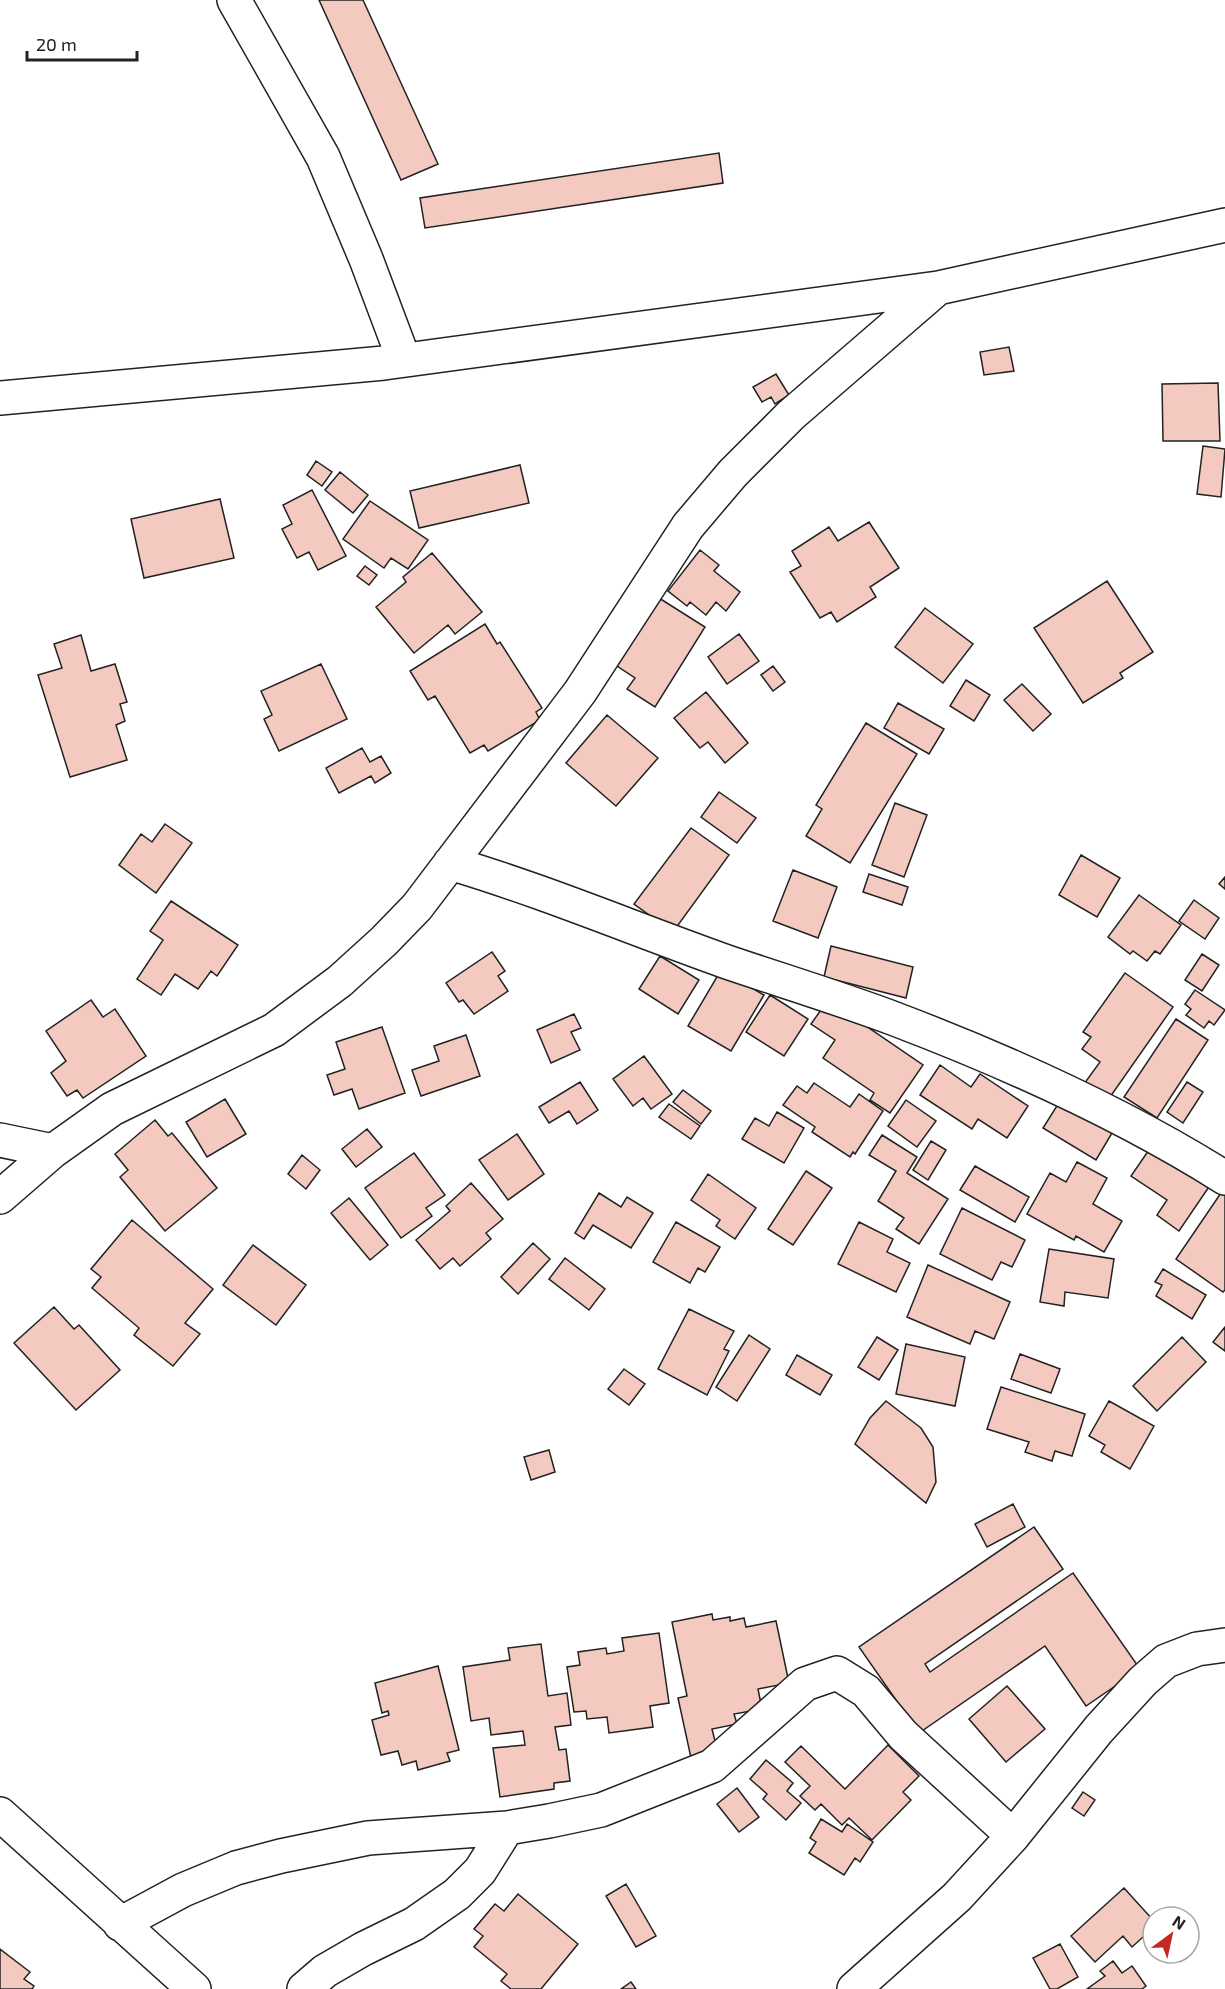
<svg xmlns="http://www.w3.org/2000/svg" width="1225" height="1989" viewBox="0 0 1225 1989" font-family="'Exo 2',sans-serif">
<rect width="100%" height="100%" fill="#fff"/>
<path fill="#f3c9c0" stroke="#222" stroke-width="1.5" d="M 319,0 L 363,0 L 438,164 L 401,180 Z
M 719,153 L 723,183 L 425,228 L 420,198 Z
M 1009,347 L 1014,371 L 984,375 L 980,352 Z
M 776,374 L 789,395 L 775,404 L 771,397 L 762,402 L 753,387 Z
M 1218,383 L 1220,441 L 1163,441 L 1162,384 Z
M 1203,446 L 1225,449 L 1221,497 L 1197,494 Z
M 316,461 L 332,472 L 322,486 L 307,475 Z
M 520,465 L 529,503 L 419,528 L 410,491 Z
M 340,472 L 368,495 L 353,513 L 325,490 Z
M 312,490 L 346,556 L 318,570 L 309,552 L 297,558 L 282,529 L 292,524 L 283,505 Z
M 220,499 L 234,558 L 144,578 L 131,519 Z
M 370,501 L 428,540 L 408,569 L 391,558 L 384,568 L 343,539 Z
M 869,522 L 899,568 L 870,587 L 876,597 L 837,622 L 831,612 L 820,618 L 790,572 L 801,566 L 792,551 L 829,527 L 838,541 Z
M 700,550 L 719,565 L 714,571 L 740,592 L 726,611 L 716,602 L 706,615 L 690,602 L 687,606 L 668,591 Z
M 432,553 L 482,612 L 455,634 L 448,625 L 414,653 L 376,607 L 406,582 L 403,577 Z
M 365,566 L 377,575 L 369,585 L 357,576 Z
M 1107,581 L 1153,652 L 1120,673 L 1123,678 L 1083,703 L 1034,628 Z
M 659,598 L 705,627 L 655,707 L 627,689 L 635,678 L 617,666 Z
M 925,608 L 973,644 L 943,683 L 895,647 Z
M 485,624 L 497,644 L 500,642 L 542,708 L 536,712 L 540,720 L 488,751 L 484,745 L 470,753 L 435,696 L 428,700 L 410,671 Z
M 739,634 L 759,661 L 727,684 L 708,657 Z
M 81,635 L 91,671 L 115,664 L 127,702 L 120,704 L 125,721 L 116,725 L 127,760 L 70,777 L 38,675 L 62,668 L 54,644 Z
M 321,664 L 347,719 L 279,751 L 264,719 L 272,715 L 261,691 Z
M 773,666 L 785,682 L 773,691 L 761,675 Z
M 966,680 L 990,695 L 974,721 L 950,706 Z
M 1022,684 L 1051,714 L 1033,731 L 1004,700 Z
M 706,692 L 748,743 L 725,763 L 708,742 L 700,748 L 674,718 Z
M 898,703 L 944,729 L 929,754 L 884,728 Z
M 607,715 L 658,758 L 616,806 L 566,763 Z
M 866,723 L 917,754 L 850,863 L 806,836 L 822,809 L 816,805 Z
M 362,748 L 370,762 L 381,756 L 391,773 L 375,783 L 371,776 L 339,793 L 326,768 Z
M 719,792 L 756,818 L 737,843 L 701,817 Z
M 895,803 L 927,815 L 904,877 L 872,865 Z
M 165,824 L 192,843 L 156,893 L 119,865 L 141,834 L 152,842 Z
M 691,828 L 729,855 L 673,932 L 634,904 Z
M 1081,855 L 1120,878 L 1097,917 L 1059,895 Z
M 793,870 L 837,887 L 818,938 L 773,921 Z
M 869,874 L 908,887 L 902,905 L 863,892 Z
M 1225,877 L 1225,889 L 1219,884 Z
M 1139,895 L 1181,925 L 1160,954 L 1155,951 L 1147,961 L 1133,951 L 1130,954 L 1108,937 Z
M 1194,900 L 1219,918 L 1205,939 L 1179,921 Z
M 171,901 L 238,945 L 217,976 L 211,971 L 198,989 L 175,974 L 161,995 L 137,979 L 163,940 L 150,931 Z
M 831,946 L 913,967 L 906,998 L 824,977 Z
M 492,952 L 505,971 L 498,976 L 508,991 L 474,1014 L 463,1000 L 459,1002 L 446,983 Z
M 1202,954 L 1219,965 L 1202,991 L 1185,980 Z
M 660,956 L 699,980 L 678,1014 L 639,989 Z
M 721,970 L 764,995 L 731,1051 L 688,1026 Z
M 1125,973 L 1173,1007 L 1108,1100 L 1084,1084 L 1100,1062 L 1082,1049 L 1091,1037 L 1083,1032 Z
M 1195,990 L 1225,1010 L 1214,1025 L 1209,1021 L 1204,1028 L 1186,1015 L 1191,1009 L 1185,1004 Z
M 770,995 L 808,1019 L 784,1056 L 746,1032 Z
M 91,1000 L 103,1017 L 115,1009 L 146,1056 L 83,1098 L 77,1090 L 67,1096 L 51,1073 L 66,1061 L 46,1031 Z
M 828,1000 L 923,1065 L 890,1113 L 870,1100 L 874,1093 L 823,1058 L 835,1040 L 811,1024 Z
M 574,1014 L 581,1028 L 571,1032 L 580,1050 L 551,1063 L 537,1030 Z
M 1176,1019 L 1208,1040 L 1157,1118 L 1124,1097 Z
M 382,1027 L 405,1093 L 359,1109 L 352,1089 L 334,1095 L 327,1075 L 345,1069 L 336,1042 Z
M 466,1035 L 480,1076 L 421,1096 L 412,1070 L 439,1061 L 434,1046 Z
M 644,1056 L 672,1094 L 651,1109 L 643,1098 L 633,1106 L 613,1079 Z
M 940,1065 L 971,1087 L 980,1074 L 1028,1106 L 1007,1138 L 978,1119 L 972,1129 L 920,1095 Z
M 580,1082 L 598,1110 L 577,1124 L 569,1111 L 549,1123 L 539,1107 Z
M 1187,1082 L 1203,1092 L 1183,1123 L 1167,1112 Z
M 814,1083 L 850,1107 L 859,1094 L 883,1111 L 855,1154 L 853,1152 L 850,1157 L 812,1132 L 815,1127 L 783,1105 L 797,1086 L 807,1093 Z
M 683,1090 L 711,1111 L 701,1124 L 673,1102 Z
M 225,1099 L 246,1134 L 207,1157 L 186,1122 Z
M 906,1100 L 936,1121 L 917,1147 L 888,1126 Z
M 1060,1101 L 1112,1133 L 1096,1160 L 1043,1128 Z
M 669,1104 L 700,1126 L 691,1139 L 659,1117 Z
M 777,1112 L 804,1128 L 784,1163 L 742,1139 L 755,1118 L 769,1126 Z
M 155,1120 L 168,1136 L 172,1133 L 217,1188 L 165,1231 L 120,1177 L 128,1170 L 115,1154 Z
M 367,1129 L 382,1147 L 356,1167 L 342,1149 Z
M 517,1134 L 544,1174 L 508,1200 L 479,1160 Z
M 882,1135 L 917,1157 L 907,1173 L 948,1199 L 919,1244 L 896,1229 L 904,1218 L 878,1201 L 896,1171 L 869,1155 Z
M 931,1141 L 946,1150 L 928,1180 L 913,1170 Z
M 1153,1144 L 1215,1178 L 1179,1231 L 1157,1215 L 1167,1200 L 1131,1176 Z
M 414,1153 L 445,1195 L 426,1208 L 432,1216 L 401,1238 L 365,1188 Z
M 302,1155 L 320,1170 L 306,1189 L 288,1174 Z
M 1077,1162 L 1107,1178 L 1093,1204 L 1122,1221 L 1104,1252 L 1076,1236 L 1074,1240 L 1027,1214 L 1050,1173 L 1066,1182 Z
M 975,1166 L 1029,1197 L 1015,1222 L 960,1190 Z
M 806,1171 L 832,1188 L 793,1245 L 768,1229 Z
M 708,1174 L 756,1208 L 735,1239 L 716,1226 L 720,1220 L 691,1200 Z
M 471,1183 L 503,1219 L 486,1233 L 491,1239 L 460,1266 L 453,1258 L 440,1269 L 416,1240 L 450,1211 L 446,1206 Z
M 1223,1190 L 1225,1191 L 1225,1290 L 1223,1292 L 1176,1259 Z
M 599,1193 L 621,1207 L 627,1197 L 653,1213 L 631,1248 L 593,1225 L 584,1239 L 575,1233 Z
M 349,1198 L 388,1245 L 370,1260 L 331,1213 Z
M 962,1208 L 1025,1240 L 1012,1267 L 1001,1262 L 992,1280 L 940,1254 Z
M 132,1220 L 213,1289 L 185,1323 L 200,1334 L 173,1366 L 134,1335 L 139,1328 L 92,1288 L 101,1277 L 91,1269 Z
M 676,1222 L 720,1247 L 705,1272 L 698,1268 L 690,1283 L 653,1262 Z
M 859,1222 L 893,1239 L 887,1252 L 910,1263 L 896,1292 L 838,1264 Z
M 533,1243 L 550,1259 L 518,1294 L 501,1277 Z
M 253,1245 L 306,1285 L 276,1325 L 223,1285 Z
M 1049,1249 L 1114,1259 L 1108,1298 L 1065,1292 L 1064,1306 L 1040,1302 Z
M 565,1258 L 605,1289 L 589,1310 L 549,1279 Z
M 928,1265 L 1010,1302 L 994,1339 L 975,1331 L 970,1344 L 907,1317 Z
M 1163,1269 L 1206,1295 L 1192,1319 L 1156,1296 L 1162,1285 L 1155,1282 Z
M 54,1307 L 74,1329 L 79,1325 L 120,1370 L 76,1410 L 14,1343 Z
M 689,1309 L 734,1331 L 724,1349 L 729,1351 L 707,1395 L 658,1369 Z
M 1225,1327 L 1225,1351 L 1213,1342 Z
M 749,1335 L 770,1349 L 737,1401 L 716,1387 Z
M 877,1337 L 898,1350 L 879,1380 L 858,1367 Z
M 1182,1337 L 1206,1362 L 1157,1411 L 1133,1386 Z
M 906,1344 L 965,1357 L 955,1406 L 896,1394 Z
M 1020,1354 L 1060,1369 L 1051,1393 L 1011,1379 Z
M 797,1355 L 832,1375 L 820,1395 L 786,1375 Z
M 624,1369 L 645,1384 L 629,1405 L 608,1389 Z
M 1001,1387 L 1085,1414 L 1072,1456 L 1055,1451 L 1052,1461 L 1025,1452 L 1029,1442 L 987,1429 Z
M 886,1401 L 921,1428 L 933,1447 L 936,1482 L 926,1503 L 855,1444 L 870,1418 Z
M 1109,1401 L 1154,1426 L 1130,1469 L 1101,1452 L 1105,1445 L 1089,1436 Z
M 549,1450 L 555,1472 L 531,1480 L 524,1457 Z
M 1013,1504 L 1025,1527 L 987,1547 L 975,1524 Z
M 1034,1527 L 1063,1569 L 925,1664 L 930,1672 L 1073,1573 L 1140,1669 L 1086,1706 L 1045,1646 L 919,1733 L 859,1647 Z
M 712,1614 L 713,1620 L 730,1617 L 730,1621 L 744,1618 L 746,1627 L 776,1621 L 789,1683 L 758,1689 L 762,1709 L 734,1714 L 737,1724 L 712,1729 L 718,1753 L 691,1758 L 678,1698 L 687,1696 L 672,1622 Z
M 659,1633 L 669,1703 L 650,1706 L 653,1727 L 609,1733 L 607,1717 L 587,1719 L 586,1711 L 574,1712 L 567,1667 L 580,1665 L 578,1652 L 606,1648 L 607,1654 L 624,1651 L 622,1638 Z
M 541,1644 L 548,1696 L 567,1693 L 571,1725 L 555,1727 L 559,1750 L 566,1749 L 570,1781 L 554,1783 L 554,1789 L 500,1797 L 493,1748 L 525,1745 L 523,1731 L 491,1735 L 489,1718 L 471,1721 L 463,1667 L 510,1660 L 508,1648 Z
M 438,1666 L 459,1750 L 447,1753 L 450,1761 L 418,1770 L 416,1761 L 402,1765 L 398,1751 L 381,1755 L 372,1720 L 389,1715 L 388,1711 L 382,1713 L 375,1683 Z
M 1007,1686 L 1045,1729 L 1006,1762 L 969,1719 Z
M 888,1745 L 919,1776 L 903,1792 L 911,1800 L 872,1840 L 849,1818 L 842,1825 L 821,1804 L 815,1810 L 800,1796 L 810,1786 L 785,1762 L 801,1746 L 845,1789 Z
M 766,1760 L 793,1783 L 787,1791 L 801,1803 L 786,1820 L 763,1799 L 767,1794 L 750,1779 Z
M 737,1788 L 759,1817 L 739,1832 L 717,1804 Z
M 1083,1792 L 1095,1800 L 1084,1816 L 1072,1808 Z
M 821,1819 L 842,1832 L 847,1824 L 873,1842 L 860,1862 L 855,1858 L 844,1875 L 809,1853 L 816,1842 L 810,1838 Z
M 626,1884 L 656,1936 L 636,1947 L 606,1896 Z
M 1124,1888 L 1153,1920 L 1153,1928 L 1132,1947 L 1123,1936 L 1095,1962 L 1071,1936 Z
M 518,1894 L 578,1944 L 541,1989 L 511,1989 L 501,1981 L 507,1974 L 474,1947 L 483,1936 L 474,1929 L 495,1904 L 504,1911 Z
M 1060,1944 L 1078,1977 L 1057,1989 L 1050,1989 L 1033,1958 Z
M 0,1949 L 30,1972 L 24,1979 L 34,1986 L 32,1989 L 0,1989 Z
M 1113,1961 L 1122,1973 L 1132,1966 L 1146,1986 L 1142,1989 L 1087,1989 L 1105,1976 L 1100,1971 Z
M 631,1982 L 636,1989 L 621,1989 Z"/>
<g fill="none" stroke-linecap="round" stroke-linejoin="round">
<defs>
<path id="minor" d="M 234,0 L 323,157 L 366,259 L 404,360
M 0,398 L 384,363 L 938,288 L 1225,225
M 450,863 C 544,891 634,929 727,962 C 783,981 839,998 895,1019 C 1008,1062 1122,1113 1225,1178
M 0,1140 L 53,1151
M 0,1197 L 53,1151 L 112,1109 L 274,1030 L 340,981 L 384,941 L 417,907 L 580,692 L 688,526 L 733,473 L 791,415 L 938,288
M 0,1814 L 194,1989
M 120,1924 L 183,1890 L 236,1868 L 281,1856 L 368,1838 L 507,1828 L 549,1821 L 601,1810 L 712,1766 L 805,1684 L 837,1673 L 866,1691 L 903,1735 L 1013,1836
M 304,1989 L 325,1971 L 363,1949 L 414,1924 L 457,1894 L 480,1871 L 507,1828
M 854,1989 L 957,1897 L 1013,1836 L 1099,1729 L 1143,1681 L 1166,1661 L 1197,1649 L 1225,1645"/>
</defs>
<use href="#minor" stroke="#222" stroke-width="36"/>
<use href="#minor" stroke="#fff" stroke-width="33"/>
</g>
<g transform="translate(1171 1935) rotate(33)"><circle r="28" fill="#ffffff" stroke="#a7a7a7" stroke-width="1.5"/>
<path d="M0-4.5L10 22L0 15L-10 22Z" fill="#c62828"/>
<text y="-9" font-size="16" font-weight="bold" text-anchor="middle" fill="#222222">N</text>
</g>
<path d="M27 51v9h110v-9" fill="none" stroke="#222222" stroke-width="3"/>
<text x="36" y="51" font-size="18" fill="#222222" stroke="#ffffff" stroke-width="4.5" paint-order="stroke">20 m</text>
</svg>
